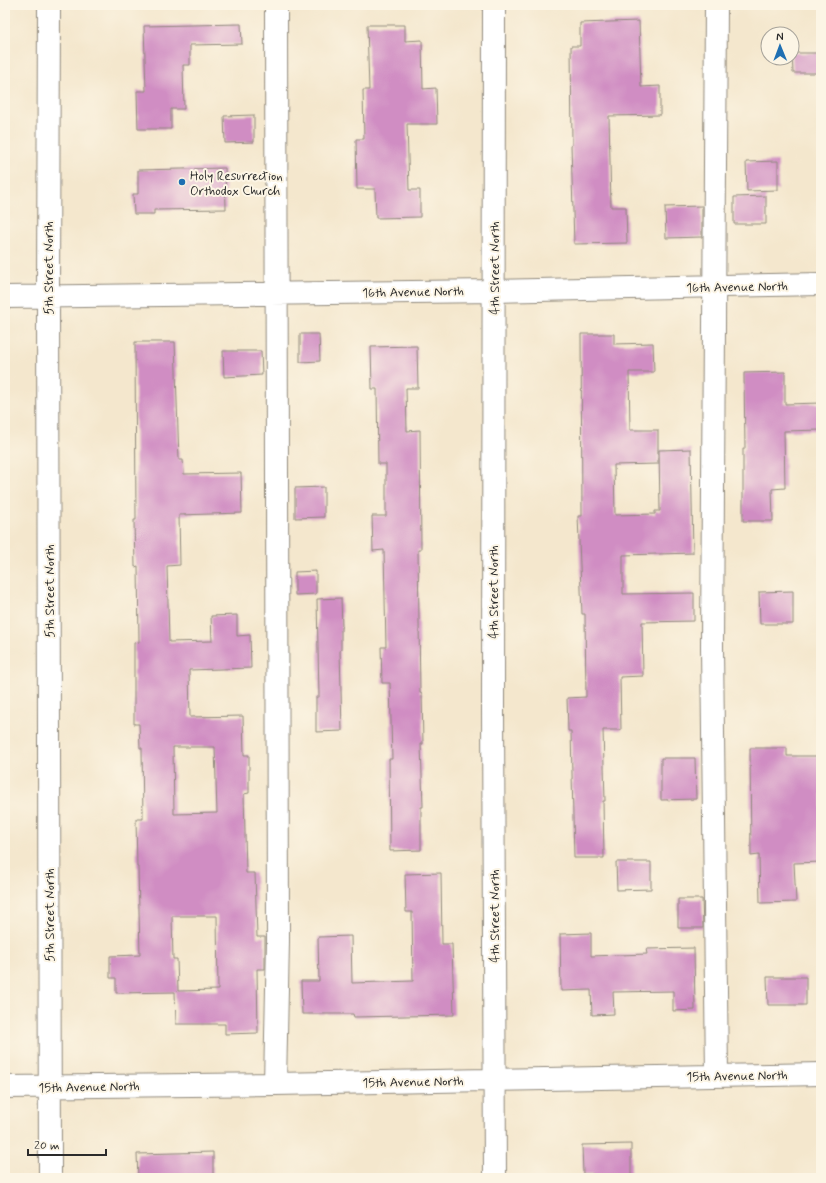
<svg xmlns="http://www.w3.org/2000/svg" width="826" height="1183" viewBox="0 0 826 1183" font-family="Mynerve,sans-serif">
<rect width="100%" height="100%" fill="#fcf5e5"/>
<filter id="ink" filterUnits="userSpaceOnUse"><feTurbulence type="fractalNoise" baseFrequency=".025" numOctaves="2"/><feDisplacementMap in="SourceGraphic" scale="8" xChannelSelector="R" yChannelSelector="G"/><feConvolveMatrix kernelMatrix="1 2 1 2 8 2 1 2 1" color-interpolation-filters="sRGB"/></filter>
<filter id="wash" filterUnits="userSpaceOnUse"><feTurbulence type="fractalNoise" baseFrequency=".012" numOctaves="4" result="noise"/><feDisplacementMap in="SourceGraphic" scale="16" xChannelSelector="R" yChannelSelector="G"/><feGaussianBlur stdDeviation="0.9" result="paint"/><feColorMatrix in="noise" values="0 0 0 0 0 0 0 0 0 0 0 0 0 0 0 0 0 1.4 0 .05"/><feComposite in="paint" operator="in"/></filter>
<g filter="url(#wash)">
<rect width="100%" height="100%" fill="#f4e7cd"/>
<g id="blocks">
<path fill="#d08dc3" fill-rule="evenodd" d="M 639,21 L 641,87 L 660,86 L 660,115 L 609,116 L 611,207 L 626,207 L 627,243 L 574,244 L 571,145 L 572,145 L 571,46 L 580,46 L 580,23 Z
M 241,24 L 242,44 L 190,45 L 190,65 L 183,65 L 184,109 L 171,109 L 171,129 L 138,129 L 137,91 L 146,91 L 144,26 Z
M 367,25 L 405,25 L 405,41 L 422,40 L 423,89 L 436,88 L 437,124 L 407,124 L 409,190 L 420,190 L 420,217 L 376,218 L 375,189 L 357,189 L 356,139 L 364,139 L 363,90 L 369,90 Z
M 792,53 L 820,53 L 820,73 L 793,73 Z
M 254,115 L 254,142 L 225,143 L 224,116 Z
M 778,161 L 778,190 L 747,191 L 746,162 Z
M 225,168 L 226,209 L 154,210 L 154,214 L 134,214 L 133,194 L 138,194 L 138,170 Z
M 766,196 L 766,224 L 734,224 L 734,197 Z
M 702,206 L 702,237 L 666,238 L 665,207 Z
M 300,334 L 319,334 L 320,361 L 300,362 Z
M 581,334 L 614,334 L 614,344 L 653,343 L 654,372 L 629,372 L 630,430 L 658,430 L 658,464 L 614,465 L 615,515 L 655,514 L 655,511 L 660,511 L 659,450 L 691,449 L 693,553 L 623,555 L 623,594 L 694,593 L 694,621 L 642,622 L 643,676 L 620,677 L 621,730 L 603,730 L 605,801 L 603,801 L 604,858 L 574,858 L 571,731 L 568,731 L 567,698 L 586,697 L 585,614 L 582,614 L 578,516 L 582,516 Z
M 135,342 L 175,342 L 179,460 L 183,460 L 184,474 L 241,473 L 242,513 L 179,515 L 180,565 L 167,566 L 169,642 L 212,641 L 211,616 L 237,615 L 237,636 L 250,635 L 251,668 L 189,670 L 190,717 L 243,716 L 244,755 L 249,755 L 249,793 L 244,794 L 246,873 L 255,873 L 257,937 L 265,937 L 265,969 L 257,969 L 258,1033 L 225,1034 L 225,1024 L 176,1024 L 175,992 L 116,993 L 116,978 L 110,978 L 110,956 L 140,955 L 138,867 L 137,867 L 136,819 L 143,819 L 142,748 L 140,748 L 139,724 L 134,724 L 134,643 L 139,642 L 138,566 L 135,567 L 134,520 L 136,520 ZM 173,747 L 215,747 L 217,813 L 174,814 ZM 172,916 L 217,916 L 218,990 L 178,991 L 177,959 L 173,959 Z
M 417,346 L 418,388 L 406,388 L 407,431 L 420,430 L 421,550 L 418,550 L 420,693 L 422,693 L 423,744 L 421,744 L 423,807 L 421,807 L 421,850 L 390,851 L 389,759 L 392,759 L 390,683 L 382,683 L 381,647 L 386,647 L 384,550 L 373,551 L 372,516 L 386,516 L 386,464 L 378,464 L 377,389 L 372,389 L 371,347 Z
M 223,351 L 261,351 L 262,375 L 224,377 Z
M 785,372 L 785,404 L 821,403 L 821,430 L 784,431 L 785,488 L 772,489 L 773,521 L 743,521 L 743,449 L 745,449 L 744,373 Z
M 324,487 L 324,517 L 295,518 L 295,488 Z
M 316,571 L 316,594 L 295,595 L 295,572 Z
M 793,591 L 793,624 L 760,624 L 759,592 Z
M 341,598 L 342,627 L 341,627 L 341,650 L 340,650 L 342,731 L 316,732 L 316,697 L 319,697 L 317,599 Z
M 750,748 L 787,748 L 787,756 L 821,756 L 821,862 L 794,863 L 796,902 L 760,903 L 759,855 L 751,856 Z
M 661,758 L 695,758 L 696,799 L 661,800 Z
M 616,862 L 651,862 L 651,889 L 617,890 Z
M 441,873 L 442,944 L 452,944 L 454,1015 L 354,1017 L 353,1014 L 302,1014 L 301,981 L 319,981 L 318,937 L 351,936 L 352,983 L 413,981 L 412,912 L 406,912 L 405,874 Z
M 678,899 L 702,899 L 703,928 L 678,928 Z
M 591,933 L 591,956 L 647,954 L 646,949 L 694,948 L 695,1010 L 673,1011 L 673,991 L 613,992 L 614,1014 L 592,1015 L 591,990 L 561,991 L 560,934 Z
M 767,977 L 806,977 L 806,1005 L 768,1005 Z
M 631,1144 L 631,1178 L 593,1178 L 593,1174 L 583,1174 L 582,1145 Z
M 213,1152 L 213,1178 L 138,1178 L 137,1154 Z"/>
</g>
</g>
<g filter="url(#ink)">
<use href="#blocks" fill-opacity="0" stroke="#90897c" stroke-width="1"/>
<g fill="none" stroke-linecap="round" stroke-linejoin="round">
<defs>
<path id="minor" d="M 49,5 L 48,296 L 50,1178
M 494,5 L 493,708 L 495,1178
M 716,5 L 712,647 L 717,1076
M 5,297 L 494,291 L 821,284
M 275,1084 L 278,941 L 276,5
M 5,1087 L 275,1084 L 821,1074"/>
</defs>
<use href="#minor" stroke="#90897c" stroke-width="24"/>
<use href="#minor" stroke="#fff" stroke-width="22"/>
</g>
</g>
<circle fill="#1f6fb2" stroke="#fcf5e5" stroke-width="1.5" cx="182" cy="182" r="4"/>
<g text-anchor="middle" stroke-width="4" stroke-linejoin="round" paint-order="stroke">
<g font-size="13" fill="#2b2b2b" stroke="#fcf5e5" text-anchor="start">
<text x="190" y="180">Holy Resurrection<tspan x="190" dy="15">Orthodox Church</tspan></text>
</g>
<g font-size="13" fill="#2b2b2b" stroke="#fcf5e5">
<text transform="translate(48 268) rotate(-90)" y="5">5th Street North</text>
<text transform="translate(494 268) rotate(-90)" y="5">4th Street North</text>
<text transform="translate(737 286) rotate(-1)" y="5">16th Avenue North</text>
<text transform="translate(413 291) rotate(-1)" y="5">16th Avenue North</text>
<text transform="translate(49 591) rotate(-90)" y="5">5th Street North</text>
<text transform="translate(493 592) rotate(-90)" y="5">4th Street North</text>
<text transform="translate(49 915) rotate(-90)" y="5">5th Street North</text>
<text transform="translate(494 916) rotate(-90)" y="5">4th Street North</text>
<text transform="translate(737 1075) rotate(-1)" y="5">15th Avenue North</text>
<text transform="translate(413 1081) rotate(-1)" y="5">15th Avenue North</text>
<text transform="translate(89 1086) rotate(-1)" y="5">15th Avenue North</text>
</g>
</g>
<rect width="826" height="1183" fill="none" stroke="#fcf5e5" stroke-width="20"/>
<g transform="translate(780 46) rotate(359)"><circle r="19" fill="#fcf5e5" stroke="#a8a49b"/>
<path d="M0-3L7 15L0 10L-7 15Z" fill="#1f6fb2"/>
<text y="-6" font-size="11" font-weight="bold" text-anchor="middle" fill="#2b2b2b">N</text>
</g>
<path d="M28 1149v6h78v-6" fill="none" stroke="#2b2b2b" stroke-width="2"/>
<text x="34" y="1149" font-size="12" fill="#2b2b2b" stroke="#fcf5e5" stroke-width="3" paint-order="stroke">20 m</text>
</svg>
